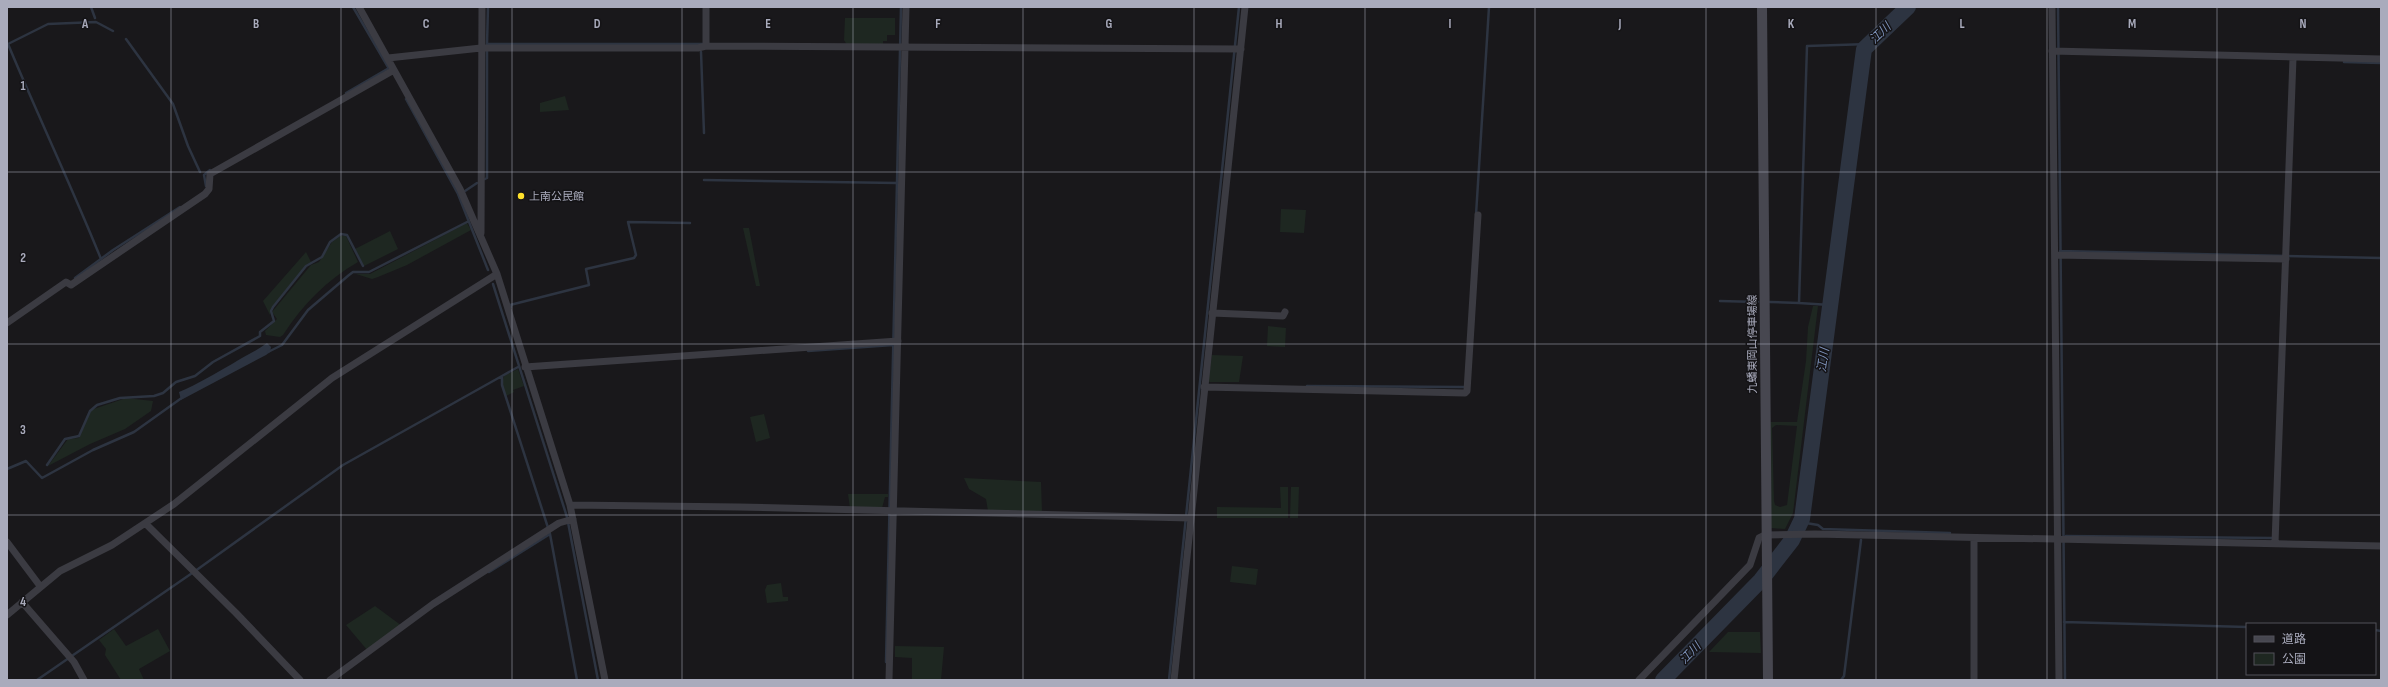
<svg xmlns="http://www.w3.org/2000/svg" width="2388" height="687" viewBox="0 0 2388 687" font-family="'Sofia Sans Condensed','Noto Sans JP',sans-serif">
<rect width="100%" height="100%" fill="#19181b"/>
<path fill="#1e2721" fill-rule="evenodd" d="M 845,18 L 895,18 L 895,35 L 887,35 L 887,41 L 883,41 L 883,45 L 847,45 L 844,40 Z
M 565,96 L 569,110 L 540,112 L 540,103 Z
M 1281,209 L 1306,210 L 1304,233 L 1280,232 Z
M 467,223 L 471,230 L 407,265 L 378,277 L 372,279 L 356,274 L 370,274 Z
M 743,228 L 749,228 L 760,286 L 756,286 Z
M 390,231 L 398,249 L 364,266 L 355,249 Z
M 340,236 L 346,236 L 358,262 C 327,280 302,305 283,335 L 280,337 L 266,335 L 265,331 L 277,319 L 272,312 L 311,265 L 319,262 L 332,242 Z
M 306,252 L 311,262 L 306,265 L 272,307 L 270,315 L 263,301 Z
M 1813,306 L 1818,306 L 1793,513 L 1785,529 L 1771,528 L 1770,422 L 1797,422 L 1806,361 L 1808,327 ZM 1776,425 L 1797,426 L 1787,505 L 1780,507 L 1775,505 L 1774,501 L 1772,428 Z
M 1268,326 L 1286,328 L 1285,347 L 1267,346 Z
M 1212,355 L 1243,356 L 1239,382 L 1208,382 Z
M 518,369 L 524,386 L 513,390 L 514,392 L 506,396 L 502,383 L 504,376 Z
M 126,398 L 153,401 L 151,411 L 125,429 L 90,444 L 48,466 L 68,439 L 79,438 L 91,410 Z
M 764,414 L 770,438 L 756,442 L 750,417 Z
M 964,478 L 1041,482 L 1042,512 L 988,511 L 986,499 L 969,489 Z
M 1280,487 L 1288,487 L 1288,518 L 1217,518 L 1217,507 L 1281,508 Z
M 1291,487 L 1299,487 L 1298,518 L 1290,518 Z
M 848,494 L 888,494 L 888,497 L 885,497 L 882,508 L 850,508 Z
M 1232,566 L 1258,569 L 1256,585 L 1230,582 Z
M 781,583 L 783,597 L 788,597 L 788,601 L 767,603 L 765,590 L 767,585 Z
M 375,606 L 402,626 L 368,651 L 346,625 Z
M 114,629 L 126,646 L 158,629 L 170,651 L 139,669 L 144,680 L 121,680 L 105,655 L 106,649 L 99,640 Z
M 1728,632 L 1760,632 L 1761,653 L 1709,652 Z
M 895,646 L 944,647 L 941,680 L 912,679 L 912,658 L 895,657 Z"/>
<path fill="#2d3441" d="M 267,343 L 271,347 L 270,352 L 266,355 L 181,400 L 179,392 C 198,384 214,374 232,364 C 244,356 255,352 267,343 Z"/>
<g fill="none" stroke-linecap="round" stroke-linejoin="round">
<path stroke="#2d3441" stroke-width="2.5" d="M 91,7 L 95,18
M 353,7 L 388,67
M 2058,7 L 2065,680
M 126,39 L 173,104 L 188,146 L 200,172
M 487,44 L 703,44
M 487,44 L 488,7
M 701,52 L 704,133
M 2344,62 L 2381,63
M 346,93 L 389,68
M 406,99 L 458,194 L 488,270
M 485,179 L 487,178 L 487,49
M 704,180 L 897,183
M 206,186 L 204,175 L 210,170
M 465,191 L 477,183
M 1476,215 L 1489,7
M 2060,251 L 2381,258
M 101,259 C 72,187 38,116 8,44 L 48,24 L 96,22 L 113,31
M 75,278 L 113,250 L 180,207
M 493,284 L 567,517 L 598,680
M 1720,301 L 1758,302
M 1770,302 L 1799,303
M 1830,305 L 1799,303 L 1807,46 L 1869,44
M 511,307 L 510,305 L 589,285 L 586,269 L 634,258 L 636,255 L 628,222 L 690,223
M 808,351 L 893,345
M 268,352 L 282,345 L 308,310 L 349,275 L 353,272 L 369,272 L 469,221
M 518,367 L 502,376 L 502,385 L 550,534 L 577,680
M 1307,386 L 1464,387
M 47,465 L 65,439 L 79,436 L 90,411 L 97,405 L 120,398 L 154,396 L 163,393 L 176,382 L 195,376 L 213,362 L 260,336 L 260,332 L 274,321 L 271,311 L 273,307 L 306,266 L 322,257 L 330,242 L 341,234 L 347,235 L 363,266
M 7,469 L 26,461 L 42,478 L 93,450 L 134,432 L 183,397
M 1800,522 L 1818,525 L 1823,529 L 1950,533
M 2066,536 L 2272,538
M 489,572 L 550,534
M 2064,622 L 2247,627
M 2375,630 L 2381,631
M 886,662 L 901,7
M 37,680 L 198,569 L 343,465 L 502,376
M 1169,680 L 1239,7
M 1841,680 L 1844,676 L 1861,540"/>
<path stroke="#2d3441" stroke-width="16" d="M 1663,680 L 1761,580 L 1792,540 L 1802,519 L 1864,49 L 1908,7"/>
<path stroke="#3b3b42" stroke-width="7" d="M 359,7 L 460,189 L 497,274 L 570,505 L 605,680
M 2052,7 L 2059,680
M 706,46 L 706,7
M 2052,51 L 2381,59
M 388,58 L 481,48 L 698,48 L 706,46 L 1241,49
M 481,233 L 482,7
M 2055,255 L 2286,259
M 1212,313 L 1283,316 L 1285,312
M 7,323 L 66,282 L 71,285 L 205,194 L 209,189 L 210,174 L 394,70
M 525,367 L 898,341
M 1204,387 L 1465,393 L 1467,391 L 1478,215
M 570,505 L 739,507 L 1190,518
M 146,524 L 236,613 L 300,680
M 1974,538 L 1974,680
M 7,542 L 40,586
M 2275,543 L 2293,58
M 22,602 L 74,662 L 84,680
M 7,615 L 60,571 L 112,545 L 174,504 L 332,378 L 497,274
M 330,680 L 433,604 L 559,523 L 573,519
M 889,680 L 906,7
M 1174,680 L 1245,7
M 1639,680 L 1750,565 L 1759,538 L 1765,535 L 1815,534 L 2381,546"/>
<path stroke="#474750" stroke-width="10" d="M 1762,7 L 1768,680"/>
</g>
<path fill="none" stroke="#a9abbc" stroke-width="1" stroke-opacity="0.55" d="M 171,7 L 171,680M 341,7 L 341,680M 512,7 L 512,680M 682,7 L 682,680M 853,7 L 853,680M 1023,7 L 1023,680M 1194,7 L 1194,680M 1365,7 L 1365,680M 1535,7 L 1535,680M 1706,7 L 1706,680M 1876,7 L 1876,680M 2047,7 L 2047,680M 2217,7 L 2217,680M 7,172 L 2381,172M 7,344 L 2381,344M 7,515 L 2381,515"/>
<circle fill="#ffe12c" stroke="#141316" stroke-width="1.5" cx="521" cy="196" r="4"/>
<g text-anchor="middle" stroke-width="3" stroke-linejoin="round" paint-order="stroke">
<g font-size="11" fill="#a9abbc" stroke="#141316" text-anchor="start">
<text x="529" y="200">上南公民館</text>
</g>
<g font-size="11" fill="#a9abbc" stroke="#141316">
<text transform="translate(1752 344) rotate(-90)" y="4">九蟠東岡山停車場線</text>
</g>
<g font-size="12" font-style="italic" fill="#7d92ba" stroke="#141316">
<text transform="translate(1880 33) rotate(-44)" y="4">江川</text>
<text transform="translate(1823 360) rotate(-82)" y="4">江川</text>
<text transform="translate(1690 653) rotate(-46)" y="4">江川</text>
</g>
</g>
<g font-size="13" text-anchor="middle" font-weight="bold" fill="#a9abbc" stroke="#141316" stroke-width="3" stroke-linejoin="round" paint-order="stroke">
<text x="85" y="28">A</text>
<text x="256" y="28">B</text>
<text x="426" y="28">C</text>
<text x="597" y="28">D</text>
<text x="768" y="28">E</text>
<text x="938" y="28">F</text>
<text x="1109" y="28">G</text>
<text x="1279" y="28">H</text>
<text x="1450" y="28">I</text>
<text x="1620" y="28">J</text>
<text x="1791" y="28">K</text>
<text x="1962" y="28">L</text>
<text x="2132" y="28">M</text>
<text x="2303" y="28">N</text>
<text x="23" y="90">1</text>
<text x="23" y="262">2</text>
<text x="23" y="434">3</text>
<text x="23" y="606">4</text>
</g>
<rect width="2388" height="687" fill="none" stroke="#a9abbc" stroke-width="16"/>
<rect x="2246" y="623" width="130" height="52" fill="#141316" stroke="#505058"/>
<rect x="2254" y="636" width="20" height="6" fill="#474750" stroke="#505058"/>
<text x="2282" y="643" font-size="12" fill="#a9abbc">道路</text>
<rect x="2254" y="653" width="20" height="12" fill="#1e2721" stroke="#505058"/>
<text x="2282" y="663" font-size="12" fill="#a9abbc">公園</text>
</svg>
